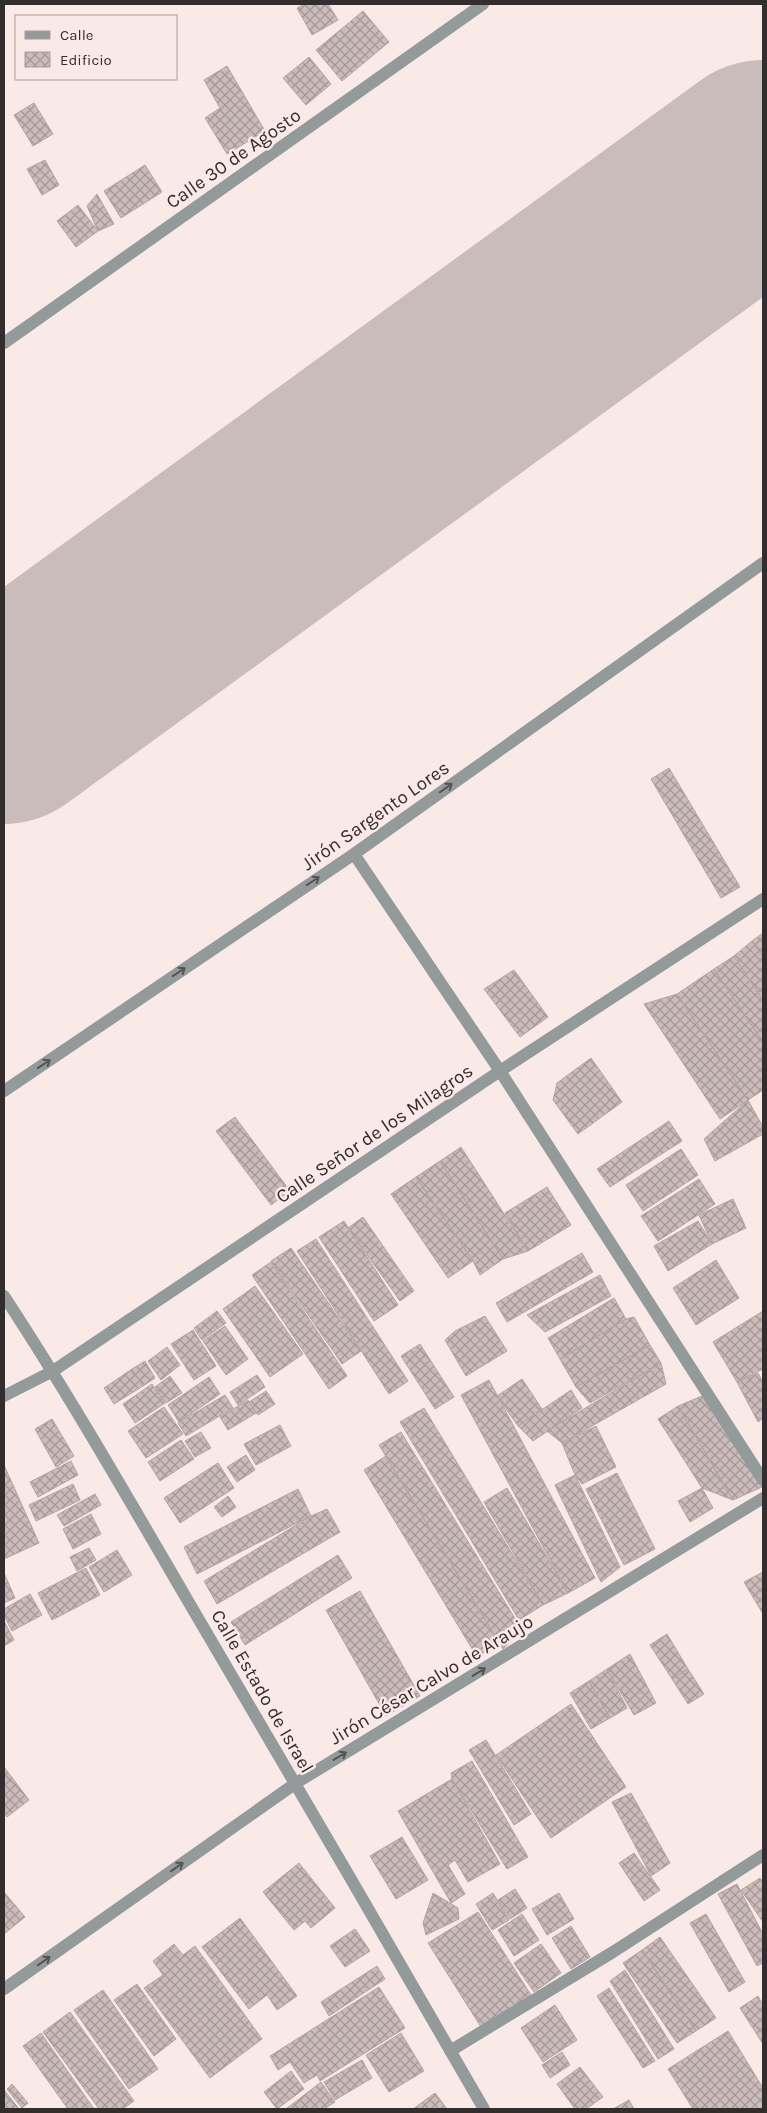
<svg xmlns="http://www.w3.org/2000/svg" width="767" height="2113" viewBox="0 0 767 2113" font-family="Karla,sans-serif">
<defs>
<pattern id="building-cross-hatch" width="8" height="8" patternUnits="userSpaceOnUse" patternTransform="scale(1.25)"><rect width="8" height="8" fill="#cbbbba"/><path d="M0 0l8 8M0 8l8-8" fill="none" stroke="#a59898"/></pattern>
</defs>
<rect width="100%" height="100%" fill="#f9e9e7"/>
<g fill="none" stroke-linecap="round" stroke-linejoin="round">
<path stroke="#c9bcba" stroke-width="212" d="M 4,718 L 763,166"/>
</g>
<path fill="url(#building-cross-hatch)" stroke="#b4a5a3" d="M 304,4 L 328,4 L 338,20 L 312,35 L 297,8 Z
M 363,11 L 389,42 L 342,81 L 316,50 Z
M 309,57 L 331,84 L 306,105 L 283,78 Z
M 227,66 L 265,131 L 227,154 L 205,118 L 220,108 L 204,80 Z
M 34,103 L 53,134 L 33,146 L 14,115 Z
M 45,160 L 59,185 L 42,195 L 27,169 Z
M 145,165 L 162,192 L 121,218 L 104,191 Z
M 97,194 L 114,224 L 98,231 L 87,206 Z
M 78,205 L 98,231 L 76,247 L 57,221 Z
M 669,768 L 740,887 L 721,898 L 651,779 Z
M 763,933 L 763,957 L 752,941 Z
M 752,941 L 763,957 L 763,1000 L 734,956 Z
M 734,956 L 763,1001 L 763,1042 L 714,969 Z
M 714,969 L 763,1042 L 763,1090 L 748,1100 L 677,994 Z
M 514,970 L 548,1017 L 520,1037 L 484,989 Z
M 677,994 L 748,1100 L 720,1119 L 644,1004 Z
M 591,1058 L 622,1102 L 578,1134 L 553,1100 L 557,1083 Z
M 748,1100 L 763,1127 L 763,1134 L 715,1161 L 704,1139 Z
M 235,1117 L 290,1191 L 271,1205 L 216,1131 Z
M 669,1121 L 682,1141 L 610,1187 L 597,1169 Z
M 461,1147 L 528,1251 L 503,1259 L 440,1161 Z
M 681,1149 L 698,1175 L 643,1211 L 626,1185 Z
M 440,1161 L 503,1259 L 480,1275 L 473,1261 L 416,1177 Z
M 416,1177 L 473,1261 L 448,1278 L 391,1194 Z
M 699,1179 L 715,1204 L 658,1241 L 641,1216 Z
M 547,1187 L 571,1225 L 528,1251 L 505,1213 Z
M 733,1199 L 746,1228 L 712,1244 L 699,1215 Z
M 363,1217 L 414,1291 L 400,1301 L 348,1228 Z
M 344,1221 L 398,1305 L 374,1321 L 319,1237 Z
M 698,1221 L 712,1244 L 668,1271 L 654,1246 Z
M 316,1239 L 408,1381 L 389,1394 L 297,1251 Z
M 291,1248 L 361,1351 L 342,1364 L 271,1261 Z
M 582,1253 L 593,1272 L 507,1322 L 496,1303 Z
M 716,1260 L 739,1298 L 696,1325 L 673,1288 Z
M 271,1262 L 347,1376 L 329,1389 L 252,1275 Z
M 600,1275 L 611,1296 L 545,1332 L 527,1315 Z
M 255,1286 L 303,1354 L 270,1377 L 223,1309 Z
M 614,1298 L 626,1319 L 560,1359 L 548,1338 Z
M 217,1311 L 226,1323 L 202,1340 L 194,1328 Z
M 763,1311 L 763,1369 L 737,1382 L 713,1342 Z
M 485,1316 L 507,1351 L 466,1376 L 445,1340 L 455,1331 Z
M 634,1317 L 650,1345 L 576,1387 L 560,1359 L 626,1319 Z
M 225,1326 L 248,1359 L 226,1375 L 203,1341 Z
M 193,1330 L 216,1366 L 194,1380 L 171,1344 Z
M 420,1344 L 454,1397 L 435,1409 L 401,1356 Z
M 650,1345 L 661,1363 L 590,1403 L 576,1387 Z
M 167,1347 L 180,1365 L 161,1380 L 148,1361 Z
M 145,1361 L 155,1378 L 143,1386 L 132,1369 Z
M 661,1363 L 666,1384 L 562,1443 L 547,1431 Z
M 132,1369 L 143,1386 L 114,1404 L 104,1388 Z
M 758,1373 L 763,1382 L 763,1418 L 758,1422 L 737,1382 Z
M 257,1375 L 265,1387 L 238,1405 L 230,1392 Z
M 170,1376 L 182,1393 L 166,1403 L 155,1387 Z
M 209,1377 L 220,1394 L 179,1422 L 168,1405 Z
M 522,1379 L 542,1409 L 518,1426 L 497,1396 Z
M 489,1380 L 595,1578 L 568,1593 L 461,1395 Z
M 152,1384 L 165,1403 L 135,1423 L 123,1404 Z
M 571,1390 L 582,1408 L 533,1441 L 518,1426 Z
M 266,1391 L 275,1404 L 258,1415 L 249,1402 Z
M 225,1395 L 233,1408 L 186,1436 L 178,1423 Z
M 702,1396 L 762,1487 L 733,1500 L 678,1406 Z
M 248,1400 L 256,1413 L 228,1430 L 220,1417 Z
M 678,1406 L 733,1500 L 702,1488 L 658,1419 Z
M 164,1407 L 183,1434 L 146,1458 L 128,1431 Z
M 424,1408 L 543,1605 L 519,1620 L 400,1422 Z
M 52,1419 L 74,1456 L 56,1467 L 35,1429 Z
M 280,1425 L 291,1446 L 256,1465 L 244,1444 Z
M 596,1426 L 616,1467 L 582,1484 L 575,1475 L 562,1443 Z
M 201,1432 L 211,1448 L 195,1457 L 185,1441 Z
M 401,1432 L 522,1630 L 503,1649 L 379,1445 Z
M 181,1440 L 194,1459 L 160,1481 L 148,1462 Z
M 246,1455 L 255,1470 L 237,1482 L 227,1467 Z
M 386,1456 L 499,1643 L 477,1657 L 364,1470 Z
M 71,1461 L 78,1475 L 38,1497 L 30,1482 Z
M 218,1463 L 234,1488 L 180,1523 L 164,1498 Z
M 4,1465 L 39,1543 L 4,1559 Z
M 617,1473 L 655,1549 L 624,1565 L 586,1489 Z
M 575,1475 L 620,1567 L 601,1582 L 555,1485 Z
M 73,1484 L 80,1500 L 36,1521 L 29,1505 Z
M 507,1488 L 568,1593 L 543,1605 L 484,1502 Z
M 702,1488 L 713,1508 L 690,1522 L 678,1501 Z
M 298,1489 L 311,1516 L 197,1574 L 184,1547 Z
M 95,1494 L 101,1505 L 64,1526 L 57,1515 Z
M 228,1496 L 236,1507 L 222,1517 L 214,1507 Z
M 327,1509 L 340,1532 L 217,1604 L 204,1581 L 311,1516 Z
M 91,1514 L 101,1534 L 73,1549 L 63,1529 Z
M 89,1548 L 96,1560 L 77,1571 L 70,1557 Z
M 117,1550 L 132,1575 L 104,1592 L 89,1567 Z
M 338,1555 L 352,1578 L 245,1645 L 231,1622 Z
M 86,1568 L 100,1595 L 52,1620 L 38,1593 Z
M 763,1572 L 763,1614 L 744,1582 Z
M 4,1573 L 15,1598 L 4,1603 Z
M 360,1591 L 420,1696 L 386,1716 L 326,1610 Z
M 30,1594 L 42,1615 L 12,1631 L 4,1616 L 4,1609 Z
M 4,1621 L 14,1640 L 4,1646 Z
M 667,1634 L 688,1669 L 672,1679 L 650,1645 Z
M 630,1654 L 656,1703 L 634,1715 L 607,1669 Z
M 607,1669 L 627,1708 L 610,1718 L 589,1681 Z
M 688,1669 L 704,1694 L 688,1704 L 672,1679 Z
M 589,1681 L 610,1718 L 591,1729 L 570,1693 Z
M 571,1704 L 626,1787 L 551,1838 L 496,1755 Z
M 486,1740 L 531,1814 L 514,1825 L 469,1750 Z
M 472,1761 L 528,1857 L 507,1869 L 452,1779 L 451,1773 Z
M 4,1767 L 29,1800 L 7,1817 L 4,1812 Z
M 452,1779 L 500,1864 L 468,1882 L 455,1860 L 448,1865 L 465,1894 L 451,1903 L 398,1811 Z
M 631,1793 L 670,1863 L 651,1876 L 612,1802 Z
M 402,1837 L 428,1880 L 396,1899 L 370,1856 Z
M 634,1853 L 660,1890 L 644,1901 L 619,1863 Z
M 299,1863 L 335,1908 L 311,1928 L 305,1921 L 294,1930 L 263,1892 Z
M 760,1878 L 763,1882 L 763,1922 L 741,1890 Z
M 737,1884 L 763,1934 L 763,1963 L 757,1966 L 718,1894 Z
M 515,1889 L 527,1908 L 510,1919 L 498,1900 Z
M 4,1892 L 25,1917 L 4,1934 Z
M 433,1893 L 458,1908 L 459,1919 L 426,1935 L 423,1923 Z
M 493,1893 L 509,1920 L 492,1930 L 476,1904 Z
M 559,1893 L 574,1919 L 547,1935 L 532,1909 Z
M 478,1912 L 531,1995 L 481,2027 L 428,1943 Z
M 522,1914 L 539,1940 L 514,1956 L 498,1930 Z
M 706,1914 L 745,1982 L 729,1992 L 690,1923 Z
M 240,1918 L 297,1996 L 277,2010 L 267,1995 L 249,2009 L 202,1947 Z
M 571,1926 L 590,1957 L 571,1969 L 552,1938 Z
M 355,1929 L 370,1951 L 345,1967 L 330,1946 Z
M 660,1937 L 716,2018 L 696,2031 L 642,1950 Z
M 174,1944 L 183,1955 L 195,1946 L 262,2039 L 210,2078 L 144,1988 L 163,1975 L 153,1961 Z
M 541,1944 L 561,1973 L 534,1992 L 514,1963 Z
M 642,1950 L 696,2031 L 677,2043 L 623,1963 Z
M 377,1966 L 385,1979 L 329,2016 L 321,2002 Z
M 625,1970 L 674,2049 L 658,2059 L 610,1981 Z
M 137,1984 L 176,2039 L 154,2056 L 114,2000 Z
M 379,1987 L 405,2028 L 320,2081 L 317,2075 L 304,2083 L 290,2062 L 278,2070 L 270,2056 Z
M 609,1988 L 655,2061 L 643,2068 L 597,1996 Z
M 103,1990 L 158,2069 L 129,2089 L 74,2010 Z
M 758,1996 L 763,2005 L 763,2044 L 740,2008 Z
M 555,2005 L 577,2040 L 543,2062 L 521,2028 Z
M 70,2012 L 134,2101 L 123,2109 L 99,2109 L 43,2032 Z
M 728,2031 L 763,2088 L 763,2109 L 693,2109 L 668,2069 Z
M 41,2033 L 94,2109 L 68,2109 L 23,2046 Z
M 401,2033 L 424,2071 L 389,2092 L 366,2055 Z
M 562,2052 L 570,2065 L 550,2078 L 542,2065 Z
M 362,2060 L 372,2078 L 335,2100 L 324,2082 Z
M 580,2067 L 603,2097 L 586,2109 L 575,2109 L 557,2084 Z
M 291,2071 L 304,2089 L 277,2109 L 264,2092 Z
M 321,2082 L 335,2102 L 324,2109 L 286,2109 Z
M 12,2084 L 28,2103 L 22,2108 L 7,2089 Z
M 5,2091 L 19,2109 L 4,2109 L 4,2092 Z
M 435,2093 L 447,2109 L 413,2109 Z
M 629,2100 L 634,2109 L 613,2109 Z"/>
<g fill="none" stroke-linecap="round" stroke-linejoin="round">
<path stroke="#939a9a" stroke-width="12" d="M 4,343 L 483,4
M 354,854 L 500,1071 L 763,1480
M 4,1091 L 354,854 L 763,563
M 4,1296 C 69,1395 128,1498 188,1601 C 288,1770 386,1939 484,2109
M 4,1396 L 53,1371 L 500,1071 L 763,899
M 4,1989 L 296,1783 L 763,1498
M 450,2051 L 613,1952 L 763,1855"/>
</g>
<defs><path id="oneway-shaft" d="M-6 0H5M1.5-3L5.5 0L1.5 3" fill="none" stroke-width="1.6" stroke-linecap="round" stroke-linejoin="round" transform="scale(1.25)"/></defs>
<g stroke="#555353">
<use href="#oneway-shaft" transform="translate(446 788) rotate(-35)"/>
<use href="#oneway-shaft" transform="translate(313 881) rotate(-34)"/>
<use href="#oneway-shaft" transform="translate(179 972) rotate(-34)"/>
<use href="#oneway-shaft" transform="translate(44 1064) rotate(-34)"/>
<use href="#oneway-shaft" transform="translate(479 1672) rotate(-31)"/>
<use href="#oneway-shaft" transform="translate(340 1756) rotate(-31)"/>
<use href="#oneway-shaft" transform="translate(177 1867) rotate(-35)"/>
<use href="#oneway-shaft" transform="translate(44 1961) rotate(-35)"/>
</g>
<g text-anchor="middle" stroke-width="5" stroke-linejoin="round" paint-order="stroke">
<g font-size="19" fill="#332d2d" stroke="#f9e9e7">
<text transform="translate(233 158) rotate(-35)" y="7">Calle 30 de Agosto</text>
<text transform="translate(375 815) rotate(-35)" y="7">Jirón Sargento Lores</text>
<text transform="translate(374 1133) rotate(-34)" y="7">Calle Señor de los Milagros</text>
<text transform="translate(431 1679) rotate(-31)" y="7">Jirón César Calvo de Araujo</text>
<text transform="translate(263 1691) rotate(60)" y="7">Calle Estado de Israel</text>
</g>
</g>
<rect width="767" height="2113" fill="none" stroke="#332d2d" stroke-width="10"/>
<rect x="15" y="15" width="162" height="65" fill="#f9e9e7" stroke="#aa9e9d"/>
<rect x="25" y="31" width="25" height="8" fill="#939a9a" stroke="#aa9e9d"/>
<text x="60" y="40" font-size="15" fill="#332d2d">Calle</text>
<rect x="25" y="52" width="25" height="15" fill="url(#building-cross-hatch)" stroke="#aa9e9d"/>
<text x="60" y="65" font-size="15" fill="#332d2d">Edificio</text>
</svg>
